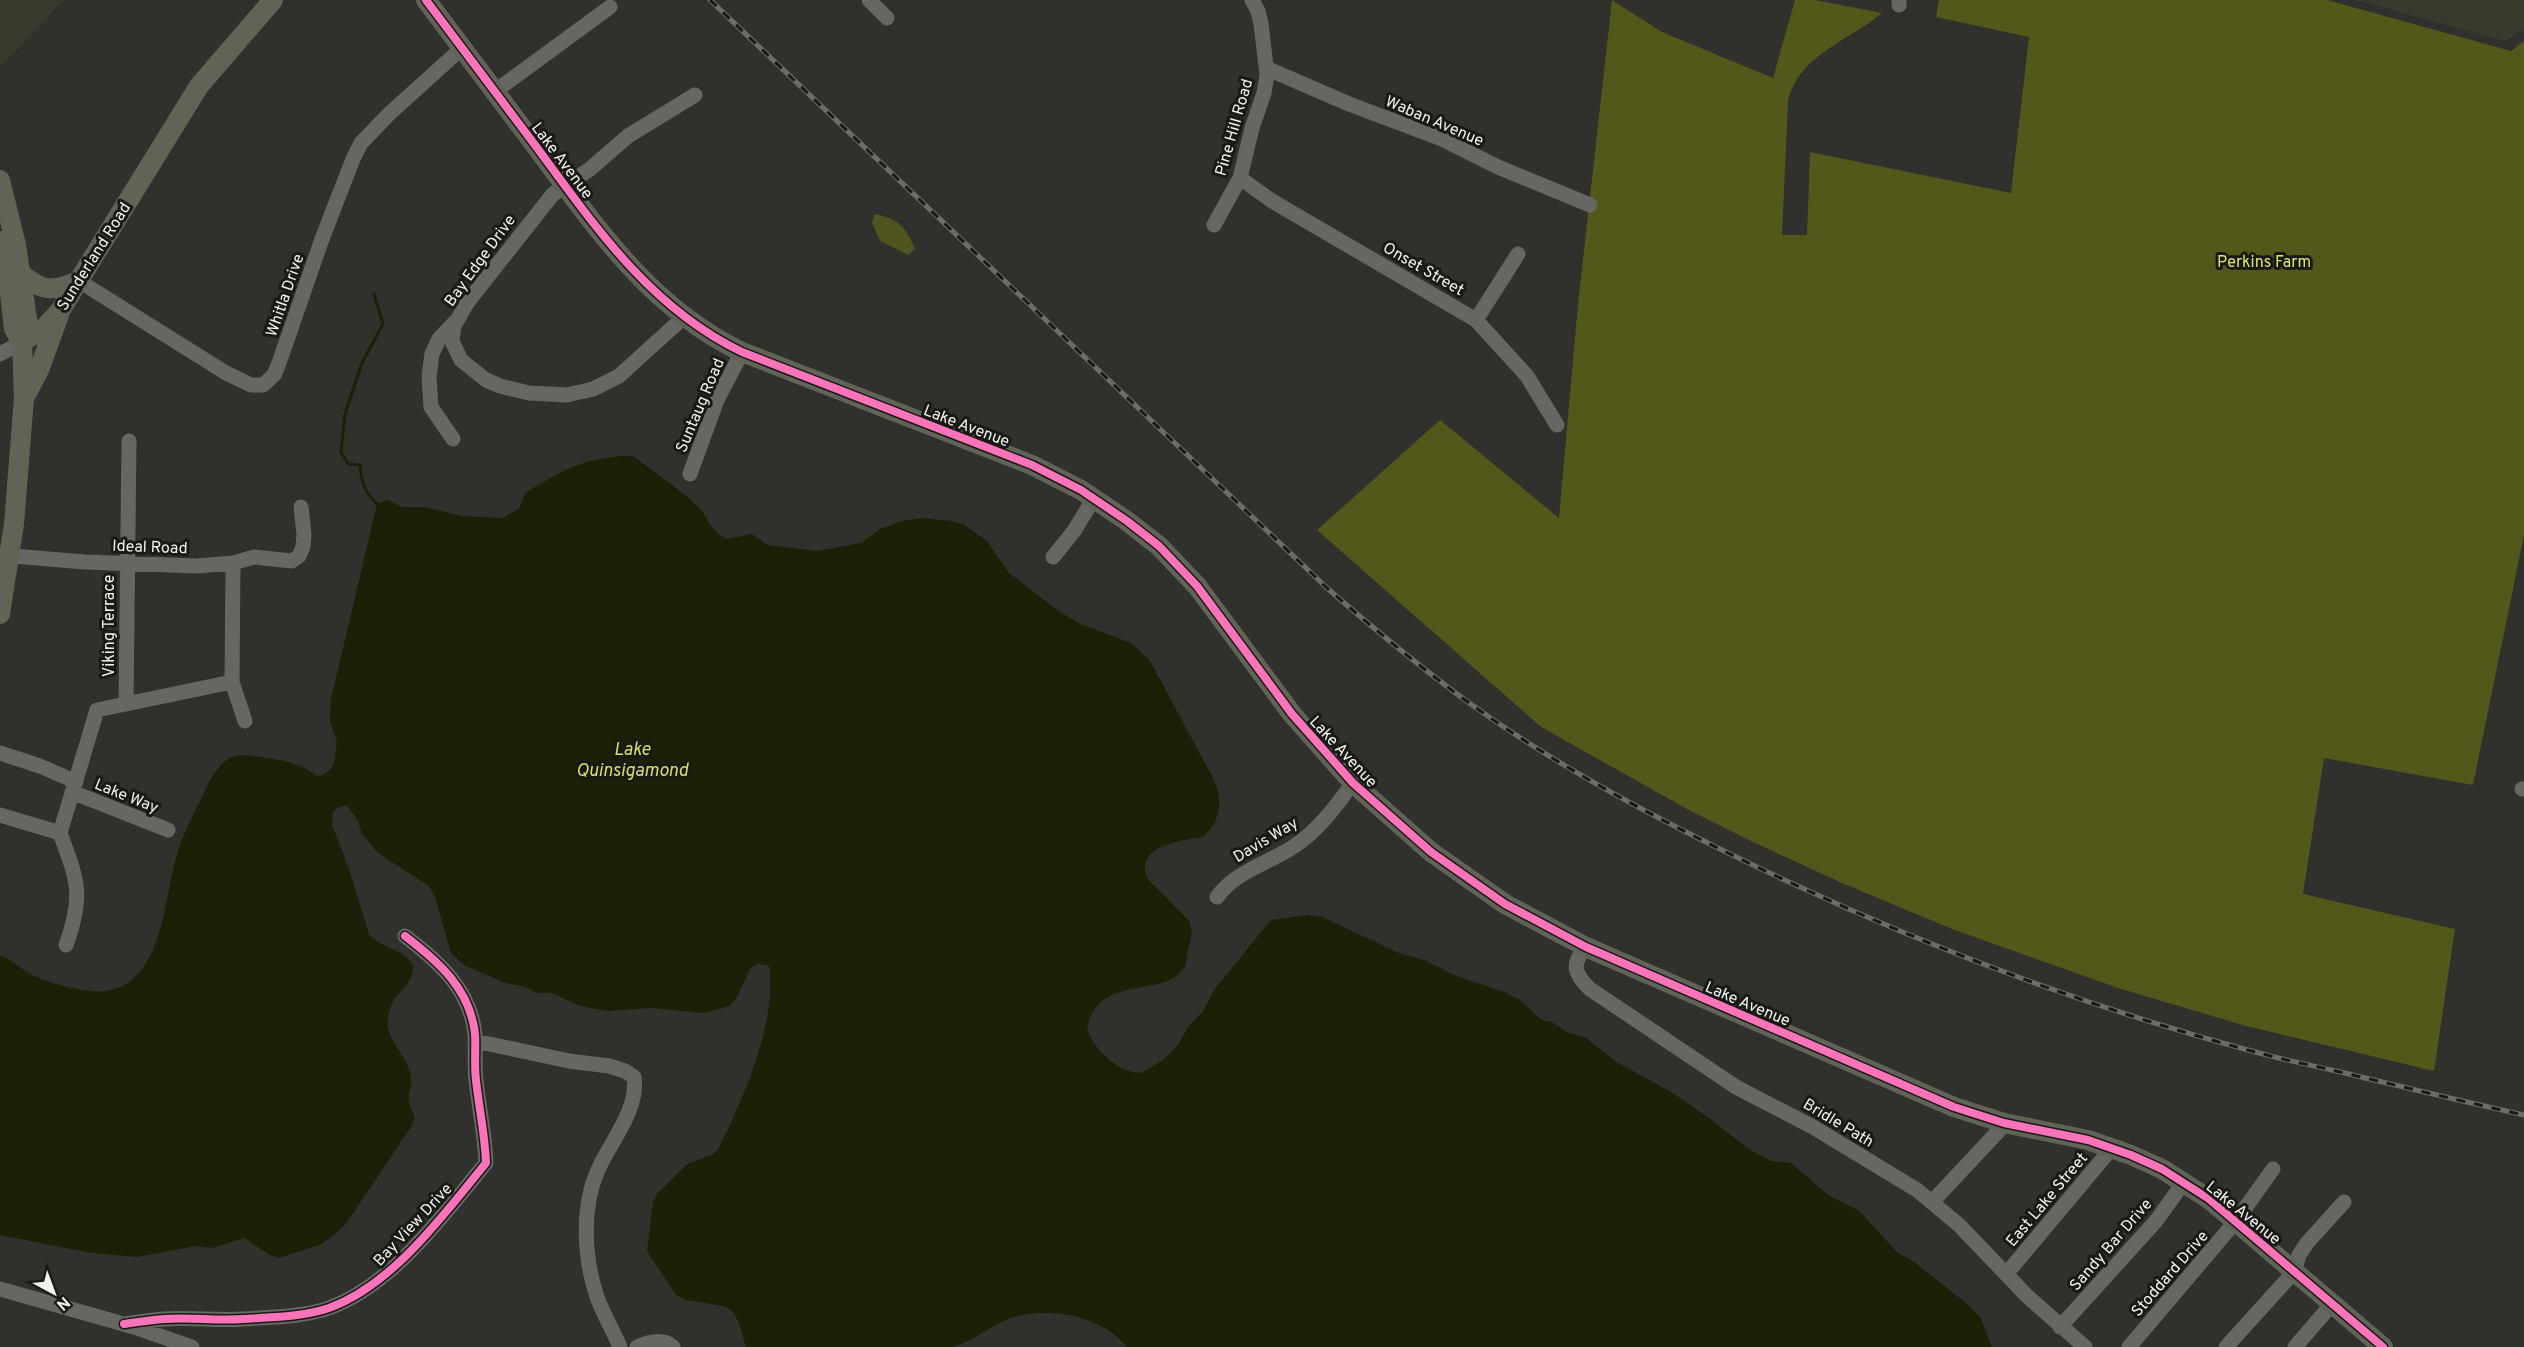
<svg xmlns="http://www.w3.org/2000/svg" width="2524" height="1347" viewBox="0 0 2524 1347" font-family="Overpass,sans-serif">
<rect width="100%" height="100%" fill="#30302c"/>
<path fill="#393a2d" d="M 0,0 L 64,0 L 0,67 Z
M 2356,0 L 2524,0 L 2524,28 L 2505,41 Z"/>
<path fill="#50541e" d="M 875,214 C 900,220 905,226 915,249 L 908,255 L 880,241 L 872,223 Z"/>
<path fill="#535719" d="M 1612,0 L 1662,32 L 1773,78 L 1795,0 L 1815,0 L 1882,13 C 1849,41 1798,55 1788,102 L 1782,235 L 1807,235 L 1810,152 L 2011,193 L 2029,37 L 1936,17 L 1939,0 L 2327,0 L 2511,51 L 2524,41 L 2524,535 L 2473,785 L 2324,758 L 2303,894 L 2455,929 L 2434,1071 L 2246,1026 L 2118,988 L 1952,929 L 1842,883 L 1753,842 L 1687,809 L 1541,727 L 1317,530 L 1440,420 L 1559,518 L 1578,304 Z"/>
<path fill="#1d1f06" d="M 620,456 L 632,456 L 637,459 C 657,474 678,488 696,505 C 708,516 711,532 727,539 L 752,534 L 767,545 L 818,551 L 861,543 L 880,529 L 906,520 L 924,518 L 951,521 L 964,525 L 987,541 L 1008,572 L 1057,610 L 1080,624 L 1131,643 L 1149,659 L 1214,780 C 1223,802 1221,820 1203,837 C 1182,840 1134,846 1147,878 L 1189,921 C 1196,935 1186,949 1186,964 C 1167,1002 1100,970 1087,1028 C 1093,1049 1118,1073 1141,1073 L 1163,1060 L 1178,1045 L 1189,1025 L 1202,1013 L 1214,990 L 1271,920 L 1308,915 L 1322,917 L 1401,954 L 1424,960 L 1456,976 L 1504,992 L 1520,1000 L 1541,1020 L 1552,1022 L 1567,1032 L 1586,1038 L 1615,1061 L 1671,1092 L 1709,1118 L 1747,1148 L 1771,1161 L 1791,1163 L 1828,1195 L 1858,1210 L 1897,1252 L 1914,1262 L 1966,1303 L 1980,1317 L 1992,1347 L 1127,1347 C 1102,1315 1043,1304 1006,1320 C 988,1328 972,1341 952,1347 L 746,1347 L 739,1323 L 734,1313 L 724,1306 L 686,1300 L 676,1295 L 647,1251 L 653,1202 L 658,1193 L 687,1164 L 712,1155 L 717,1151 C 742,1103 778,1020 769,966 L 759,964 L 751,967 L 736,999 L 729,1006 L 705,1013 L 651,1008 L 608,1011 L 580,1006 L 552,993 L 537,993 L 526,987 L 505,983 L 464,965 L 451,953 L 435,897 L 429,886 L 378,853 L 362,834 L 358,821 L 347,805 L 337,808 L 333,812 L 332,825 L 348,866 L 369,934 C 381,949 405,948 413,966 C 413,987 395,991 390,1009 C 380,1038 404,1048 410,1073 C 415,1091 401,1092 415,1117 L 411,1127 L 347,1222 L 336,1234 L 319,1245 L 279,1258 L 272,1256 L 244,1238 L 212,1248 L 195,1246 L 137,1257 L 92,1253 L 0,1235 L 0,955 C 10,959 18,966 27,972 C 42,982 88,994 106,991 C 164,983 164,896 177,854 C 184,832 195,810 205,791 C 210,779 220,761 234,756 C 243,754 257,756 266,758 C 285,760 301,764 317,776 L 325,774 L 332,767 L 335,759 L 337,741 L 330,722 L 331,699 L 377,504 L 387,500 L 402,507 L 425,507 L 461,516 L 503,518 L 519,508 L 526,492 L 565,470 L 589,461 Z"/>
<g fill="none" stroke-linecap="round" stroke-linejoin="round">
<path stroke="#1d1f06" stroke-width="3" d="M 374,294 L 383,324 L 362,363 L 345,414 L 341,452 L 348,464 L 360,465 C 361,481 365,496 379,505"/>
<path stroke="#666763" stroke-width="15" d="M 869,0 L 887,18
M 1899,5 L 1899,0
M 1266,68 L 1349,104 L 1442,139 L 1498,167 L 1590,205
M 494,92 L 610,7
M 1240,178 L 1272,201 L 1476,320 L 1527,376 L 1557,425
M 1214,225 L 1240,178 L 1252,128 L 1264,93 L 1267,75 L 1261,24 L 1258,11 L 1252,0
M 79,281 L 226,373 L 251,385 L 263,385 L 274,375 L 279,363 L 322,239 L 353,159 L 361,143 L 389,114 L 462,48
M 684,317 L 619,376 L 593,389 L 567,395 L 529,393 L 500,386 L 486,380 L 461,360 L 452,341 L 454,326 L 467,303 L 553,194 L 590,169 L 628,136 L 695,95
M 1476,320 L 1518,254
M 0,354 L 22,342
M 453,439 L 431,407 L 429,377 L 432,354 L 439,339 L 456,321
M 690,474 L 717,400 L 742,352
M 0,555 L 85,562 L 197,566 L 233,563 L 254,557 L 292,561 L 299,556 L 303,547 L 304,534 L 301,507
M 1053,557 L 1074,531 L 1094,498
M 233,563 L 232,682 L 245,721
M 126,704 L 129,441
M 0,753 L 40,766 L 76,782
M 2522,789 L 2524,789
M 72,792 L 168,830
M 0,815 L 60,833
M 60,833 L 97,710 L 232,682
M 60,833 C 78,882 84,895 66,945
M 1217,897 C 1236,871 1267,864 1293,847 C 1318,831 1336,806 1353,783
M 1586,947 C 1571,964 1574,974 1590,989 L 1736,1087 L 1813,1127 L 1917,1190 L 1959,1225 L 2028,1297 L 2085,1347
M 475,1041 L 569,1061 L 609,1066 L 625,1071 L 634,1077 C 639,1110 610,1142 598,1170 C 581,1208 584,1258 597,1297 C 603,1314 613,1330 620,1347
M 1932,1202 L 2006,1123
M 2007,1273 L 2112,1148
M 0,1289 L 134,1327 L 192,1347
M 124,1324 C 138,1322 151,1320 165,1319 C 191,1317 217,1321 243,1319 C 271,1317 303,1317 329,1308 C 393,1285 445,1213 486,1163 C 485,1135 479,1108 476,1080 C 474,1065 476,1049 475,1034 C 470,989 439,962 405,936
M 2060,1327 L 2156,1221 L 2184,1182
M 637,1347 C 648,1342 663,1338 673,1347
M 2129,1347 L 2236,1221 L 2273,1169
M 2226,1347 L 2294,1272 L 2299,1255 L 2307,1243 L 2344,1202
M 2295,1347 L 2332,1304"/>
<path stroke="#626357" stroke-width="20" d="M 426,0 C 462,48 499,97 535,145 C 594,225 650,308 742,352 L 1032,465 L 1081,490 L 1127,521 L 1159,546 L 1197,586 L 1292,714 L 1353,783 L 1431,852 L 1505,904 L 1586,947 L 1954,1107 L 2004,1123 L 2088,1140 L 2131,1155 L 2162,1169 L 2209,1199 L 2383,1347
M 0,180 L 16,245 L 28,325 L 22,342 L 24,398 L 14,524 L 0,614
M 0,241 L 8,276 L 14,329 L 22,342
M 19,272 C 42,292 52,292 79,281
M 22,342 L 44,328 L 60,311 L 199,86 L 273,0
M 26,395 L 39,370 L 59,315"/>
<defs>
<path id="rail" d="M 710,0 L 1327,588 C 1374,629 1421,668 1472,705 C 1560,768 1657,819 1755,866 C 1916,943 2085,1007 2259,1053 C 2284,1060 2311,1065 2336,1071 C 2399,1086 2461,1101 2524,1115"/>
</defs>
<use href="#rail" stroke="#6c6c68" stroke-width="5"/>
<use href="#rail" stroke="#191916" stroke-width="3" stroke-dasharray="9" stroke-linecap="butt"/>
<defs>
<path id="cycleway" d="M 426,0 C 462,48 499,97 535,145 C 594,225 650,308 742,352 L 1032,465 L 1081,490 L 1127,521 L 1159,546 L 1197,586 L 1292,714 L 1353,783 L 1431,852 L 1505,904 L 1586,947 L 1954,1107 L 2004,1123 L 2088,1140 L 2131,1155 L 2162,1169 L 2209,1199 L 2383,1347
M 124,1324 C 138,1322 151,1320 165,1319 C 191,1317 217,1321 243,1319 C 271,1317 303,1317 329,1308 C 393,1285 445,1213 486,1163 C 485,1135 479,1108 476,1080 C 474,1065 476,1049 475,1034 C 470,989 439,962 405,936"/>
</defs>
<use href="#cycleway" stroke="#191916" stroke-width="11"/>
<use href="#cycleway" stroke="#fb73b8" stroke-width="8"/>
</g>
<g text-anchor="middle" stroke-width="6" stroke-linejoin="round" paint-order="stroke">
<g font-size="16" fill="#f1f2ec" stroke="#191916">
<text transform="translate(1435 120) rotate(23)" y="6">Waban Avenue</text>
<text transform="translate(1233 127) rotate(-74)" y="6">Pine Hill Road</text>
<text transform="translate(563 160) rotate(53)" y="6">Lake Avenue</text>
<text transform="translate(93 256) rotate(-58)" y="6">Sunderland Road</text>
<text transform="translate(479 260) rotate(-54)" y="6">Bay Edge Drive</text>
<text transform="translate(1424 268) rotate(30)" y="6">Onset Street</text>
<text transform="translate(284 295) rotate(-71)" y="6">Whitla Drive</text>
<text transform="translate(699 405) rotate(-67)" y="6">Suntaug Road</text>
<text transform="translate(967 425) rotate(21)" y="6">Lake Avenue</text>
<text transform="translate(150 546) rotate(2)" y="6">Ideal Road</text>
<text transform="translate(108 626) rotate(-90)" y="6">Viking Terrace</text>
<text transform="translate(1344 751) rotate(47)" y="6">Lake Avenue</text>
<text transform="translate(127 795) rotate(22)" y="6">Lake Way</text>
<text transform="translate(1265 839) rotate(-31)" y="6">Davis Way</text>
<text transform="translate(1748 1003) rotate(23)" y="6">Lake Avenue</text>
<text transform="translate(1839 1122) rotate(31)" y="6">Bridle Path</text>
<text transform="translate(2046 1199) rotate(-50)" y="6">East Lake Street</text>
<text transform="translate(2244 1212) rotate(39)" y="6">Lake Avenue</text>
<text transform="translate(412 1224) rotate(-47)" y="6">Bay View Drive</text>
<text transform="translate(2110 1244) rotate(-49)" y="6">Sandy Bar Drive</text>
<text transform="translate(2169 1273) rotate(-49)" y="6">Stoddard Drive</text>
</g>
<g font-size="16" fill="#dde76f" stroke="#191916">
<text x="2264" y="267">Perkins Farm</text>
</g>
<g font-size="18" font-style="italic" fill="#d6e068" stroke="#191916">
<text x="632" y="755">Lake<tspan x="632" dy="21">Quinsigamond</tspan></text>
</g>
</g>
<g transform="translate(54 1293) rotate(139)" stroke="#191916" stroke-width="4.5" paint-order="stroke">
<path d="M0-4.5L10 22L0 15L-10 22Z" fill="#f1f2ec"/>
<text y="-9" font-size="16" font-weight="bold" text-anchor="middle" fill="#f1f2ec">N</text>
</g>
</svg>
